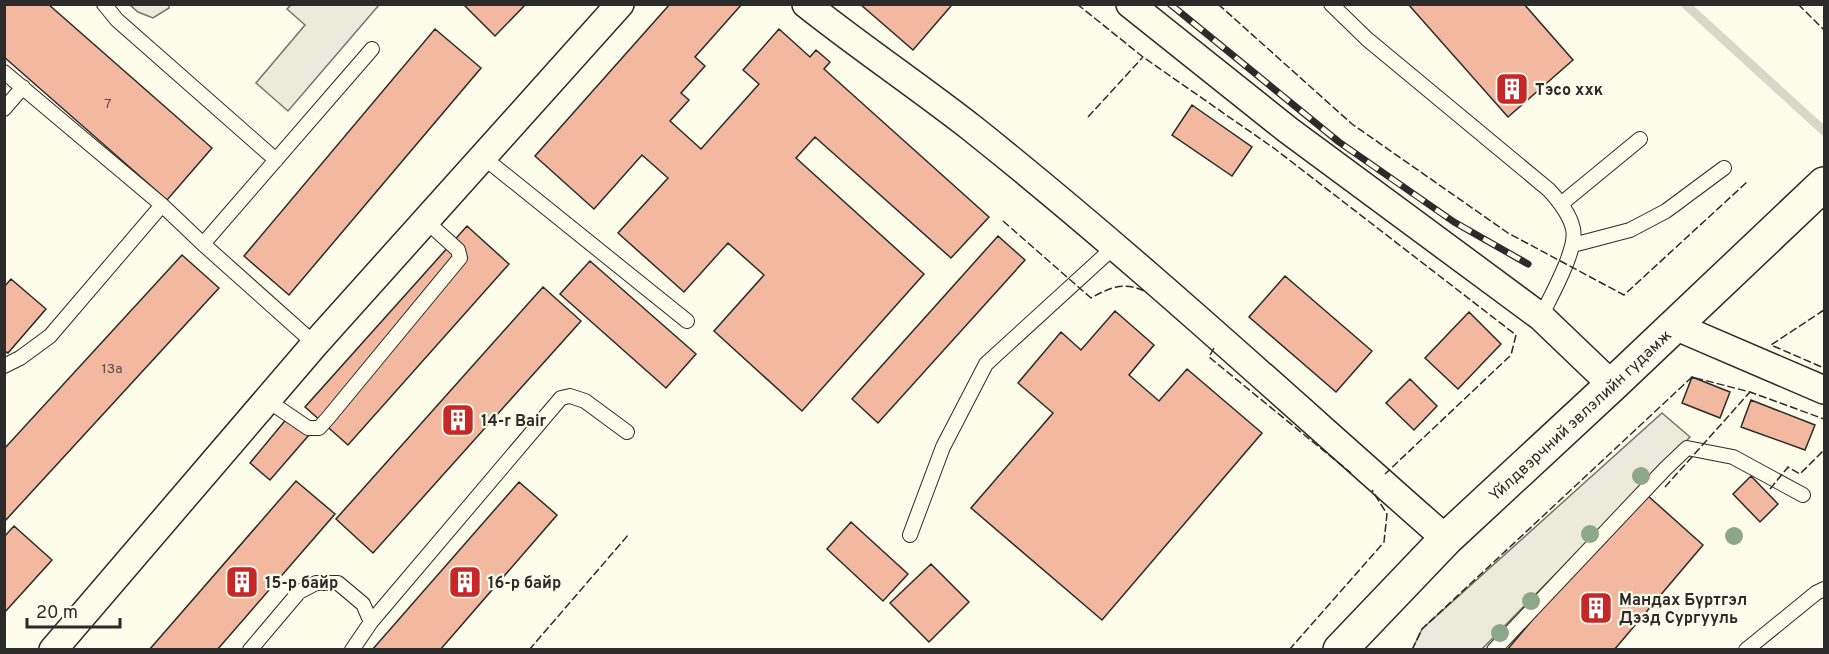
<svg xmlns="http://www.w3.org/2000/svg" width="1829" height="654" viewBox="0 0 1829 654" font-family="Overpass,sans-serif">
<rect width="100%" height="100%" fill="#fdfbea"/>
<path fill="#ecebdb" stroke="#74746e" stroke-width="1.5" d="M 130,5 L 169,5 L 169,8 L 153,18 L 138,12 Z"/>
<path fill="#eceadb" stroke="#74746e" stroke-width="1.5" d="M 291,5 L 379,5 L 288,111 L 256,83 L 305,25 L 287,9 Z
M 1662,413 L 1690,437 L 1482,649 L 1412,650 L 1422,629 Z"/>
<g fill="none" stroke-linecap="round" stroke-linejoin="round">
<path stroke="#d8d7c9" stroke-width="9" d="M 1685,4 L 1824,131"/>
</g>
<path fill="#f2b8a0" stroke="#2b2b2b" stroke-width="1.5" d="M 4,4 L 48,4 L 212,148 L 167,200 L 4,57 Z
M 463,4 L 526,4 L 495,36 Z
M 670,4 L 742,4 L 695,57 L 705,66 L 681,93 L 689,100 L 670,121 L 701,149 L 759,84 L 743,70 L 779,29 L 810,57 L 816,50 L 830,62 L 824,69 L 989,217 L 951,258 L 815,137 L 796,158 L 924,274 L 802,411 L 714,331 L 764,275 L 728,243 L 684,292 L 618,233 L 668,178 L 642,155 L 594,209 L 535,156 Z
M 860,4 L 949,4 L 951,6 L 913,50 Z
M 1408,4 L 1524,4 L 1573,60 L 1508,117 Z
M 435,29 L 481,68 L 289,295 L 244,256 Z
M 1192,105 L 1252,147 L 1232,176 L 1172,135 Z
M 467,226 L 509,264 L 348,445 L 305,407 Z
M 998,236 L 1025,260 L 878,423 L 852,399 Z
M 182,255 L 219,288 L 4,522 L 4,449 Z
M 590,261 L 696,354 L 666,388 L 560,294 Z
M 1285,276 L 1372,351 L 1336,392 L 1249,317 Z
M 11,279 L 46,309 L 8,353 L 4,351 L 4,287 Z
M 543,287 L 581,321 L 373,553 L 336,519 Z
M 1115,311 L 1154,345 L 1129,375 L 1159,401 L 1187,369 L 1262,433 L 1102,620 L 971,508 L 1053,413 L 1018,383 L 1061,332 L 1081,350 Z
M 1469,312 L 1501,344 L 1458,389 L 1425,358 Z
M 1692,377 L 1730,392 L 1720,418 L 1682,403 Z
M 1410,379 L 1437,406 L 1414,430 L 1386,403 Z
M 1751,400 L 1815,425 L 1805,450 L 1741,427 Z
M 288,417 L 309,435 L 270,480 L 250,463 Z
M 1751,476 L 1778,504 L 1760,522 L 1733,494 Z
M 296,481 L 335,514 L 217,650 L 149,650 Z
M 519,482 L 557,515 L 440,650 L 372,650 Z
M 1647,495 L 1703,545 L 1614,650 L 1507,650 L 1578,566 Z
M 851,522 L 908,574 L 883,601 L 827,549 Z
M 14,526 L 52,560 L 4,613 L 4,537 Z
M 931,564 L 969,602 L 929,642 L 890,603 Z"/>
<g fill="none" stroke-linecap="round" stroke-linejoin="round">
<defs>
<path id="service" d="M 104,4 L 117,20 L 276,160
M 1331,4 L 1367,39 L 1549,190 C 1559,201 1570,214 1573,229 C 1578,249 1550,297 1541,317
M 4,72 L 162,205 L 203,244 L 315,344
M 4,109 L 23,87
M 483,157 L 687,321
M 1561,204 L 1640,139
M 203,244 L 372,49
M 1573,245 L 1630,230 L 1666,211 L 1724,168
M 4,366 L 20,358 L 50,336 L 162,205
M 267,400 L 308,428 L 319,428 L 328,418 L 460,258 L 458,250 L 426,221
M 910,535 L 943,447 L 986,364 L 1114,247
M 371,622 L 561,398 L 570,396 L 585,401 L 627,432
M 250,650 L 299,592 L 316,583 L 338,583 L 363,604 L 371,622 L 352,650
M 1494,650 L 1665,469 L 1687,448 L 1733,457 L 1803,495
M 1746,650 L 1816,593 L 1824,589"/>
<path id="minor" d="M 806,4 C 860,47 918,86 973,129 C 1136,259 1289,401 1446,539
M 1130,4 L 1288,130 L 1541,317 L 1612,385
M 1675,326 L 1824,390
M 53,650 L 315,344 L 620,4"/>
<g id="secondary">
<path id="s1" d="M 1340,650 L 1446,539 L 1612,385 L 1824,184"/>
</g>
</defs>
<use href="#service" stroke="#2b2b2b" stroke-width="16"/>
<use href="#minor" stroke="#2b2b2b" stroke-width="30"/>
<use href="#secondary" stroke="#2b2b2b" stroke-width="36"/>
<use href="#service" stroke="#fdfbea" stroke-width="14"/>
<use href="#minor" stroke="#fdfbea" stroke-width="27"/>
<use href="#secondary" stroke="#fdfbea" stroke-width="33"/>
<defs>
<path id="rail" d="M 1170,4 L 1339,142 L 1454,222 L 1528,264"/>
</defs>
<use href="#rail" stroke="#2b2b2b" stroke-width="7"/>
<use href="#rail" stroke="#fdfbea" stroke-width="4.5" stroke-dasharray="14" stroke-linecap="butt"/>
<path stroke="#2b2b2b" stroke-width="1.5" stroke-dasharray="8 3" stroke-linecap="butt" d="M 1077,4 L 1143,57 L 1275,149 L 1516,335 L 1511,355 L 1385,474
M 1218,4 L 1352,124 L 1508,233 L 1624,295 L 1747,182
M 1798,4 L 1824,30
M 1088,117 L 1143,57
M 1003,221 L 1091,298 C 1112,286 1125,282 1147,292
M 1824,310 L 1771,345 L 1824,368
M 1214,348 L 1209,357 L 1351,473
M 1665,487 L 1750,392
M 1770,489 L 1788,467 L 1800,474 L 1824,450
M 529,650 L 629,534
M 1289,650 L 1384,542 L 1387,514 L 1372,490
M 1412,650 L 1422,629 L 1692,377 L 1750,392 L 1824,419"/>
</g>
<g fill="#8ea78a">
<circle cx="1641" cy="476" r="9"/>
<circle cx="1590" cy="534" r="9"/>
<circle cx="1734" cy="536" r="9"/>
<circle cx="1531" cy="601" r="9"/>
<circle cx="1500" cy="633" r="9"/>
</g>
<defs>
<symbol id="building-square" viewBox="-11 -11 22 22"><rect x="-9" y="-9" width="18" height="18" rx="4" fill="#c62828" stroke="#fdfbea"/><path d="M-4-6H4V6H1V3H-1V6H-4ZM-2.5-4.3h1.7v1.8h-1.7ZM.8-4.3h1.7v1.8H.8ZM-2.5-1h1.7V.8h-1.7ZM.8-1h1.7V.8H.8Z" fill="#fff"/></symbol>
</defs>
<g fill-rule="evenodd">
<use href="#building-square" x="1493" y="70" width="38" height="38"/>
<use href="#building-square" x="439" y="401" width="38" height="38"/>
<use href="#building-square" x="223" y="563" width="38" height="38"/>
<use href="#building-square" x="446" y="563" width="38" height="38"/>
<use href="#building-square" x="1577" y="589" width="38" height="38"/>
</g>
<g text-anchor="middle" stroke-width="4.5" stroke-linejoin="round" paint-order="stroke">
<g font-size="14" fill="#5d4e48">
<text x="108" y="108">7</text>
<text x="112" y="373">13a</text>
</g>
<g font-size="16" font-weight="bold" fill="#2b2b2b" stroke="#fdfbea" text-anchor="start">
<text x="1535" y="95">Тэсо ххк</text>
<text x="481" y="426">14-r Bair</text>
<text x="265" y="588">15-р байр</text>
<text x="488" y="588">16-р байр</text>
<text x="1619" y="605">Мандах Бүртгэл<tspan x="1619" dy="18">Дээд Сургууль</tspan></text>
</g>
<g font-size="16" fill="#2b2b2b" stroke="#fdfbea">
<text dy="6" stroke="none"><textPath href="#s1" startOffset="336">Үйлдвэрчний эвлэлийн гудамж</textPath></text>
</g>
</g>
<rect width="1829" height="654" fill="none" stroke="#2b2b2b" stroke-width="12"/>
<path d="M27 618v9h93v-9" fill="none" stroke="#2b2b2b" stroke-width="3"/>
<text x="36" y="618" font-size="18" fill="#2b2b2b" stroke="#fdfbea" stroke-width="4.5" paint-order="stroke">20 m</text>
</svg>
